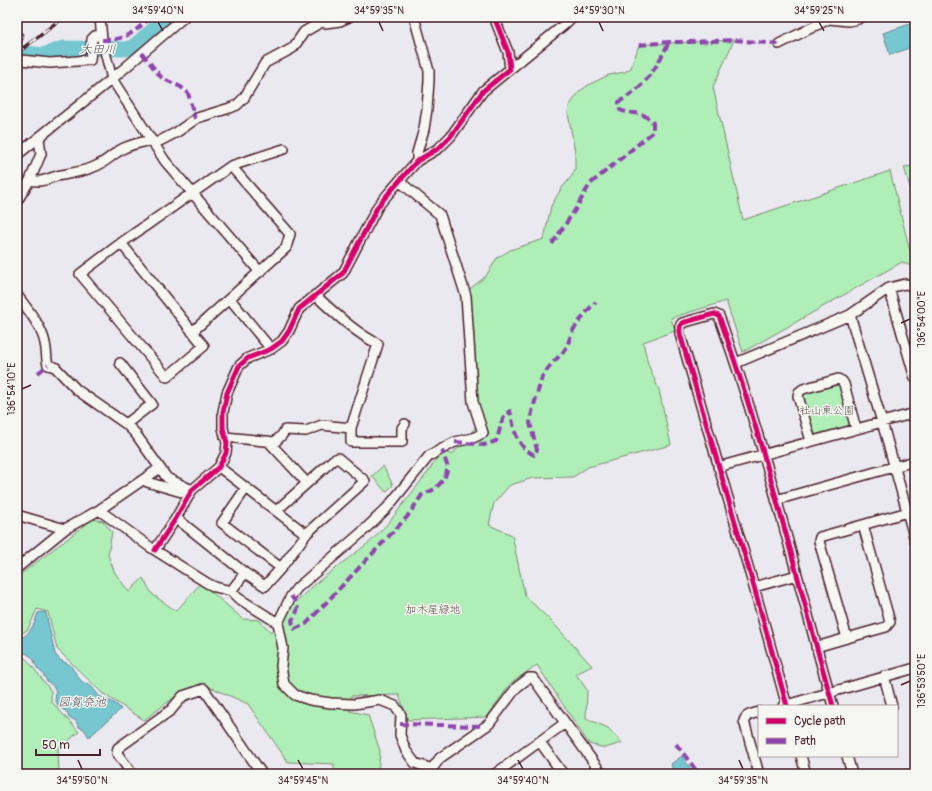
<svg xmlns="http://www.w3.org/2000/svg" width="932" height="791" viewBox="0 0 932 791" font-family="Pangolin,'Klee One',sans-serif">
<rect width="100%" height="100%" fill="#eae9ef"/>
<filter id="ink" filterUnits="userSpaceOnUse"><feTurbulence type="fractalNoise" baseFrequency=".025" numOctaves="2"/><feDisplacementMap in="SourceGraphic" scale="8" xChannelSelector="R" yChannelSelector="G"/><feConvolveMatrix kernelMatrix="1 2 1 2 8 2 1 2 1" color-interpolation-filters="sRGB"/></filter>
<g filter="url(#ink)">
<path fill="#afefb7" stroke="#7c8771" d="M 734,40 L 713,87 L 743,220 L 890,171 L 910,251 L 915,251 L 915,268 L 902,262 L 743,352 L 726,301 L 671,318 L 675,331 L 643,342 L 648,364 L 659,390 L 671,445 L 588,467 L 573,477 L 533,478 L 510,485 L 494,503 L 489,525 L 512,535 L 525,596 L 555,625 L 592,666 L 576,674 L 587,690 L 586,718 L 608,728 L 622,743 L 605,748 L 589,744 L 537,665 L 511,683 L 487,717 L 408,720 L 399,695 L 351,696 L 350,711 L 368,715 L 380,751 L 378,774 L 334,774 L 334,764 L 288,762 L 248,704 L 201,683 L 180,693 L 144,720 L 102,693 L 57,649 L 48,612 L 37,609 L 28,629 L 17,637 L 17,577 L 93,519 L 103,521 L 112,532 L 108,555 L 115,573 L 129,592 L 143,578 L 152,594 L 176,611 L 201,583 L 243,619 L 259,620 L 271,632 L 285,619 L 294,603 L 319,581 L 371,541 L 390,521 L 428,472 L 442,450 L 452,455 L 478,424 L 465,293 L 486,276 L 497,258 L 510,250 L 544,239 L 551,206 L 561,189 L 572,176 L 575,169 L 575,152 L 568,113 L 569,106 L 580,91 L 590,84 L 609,75 L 625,72 L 631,68 L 639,45 C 671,42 703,42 734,40 Z
M 915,166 L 915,204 L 904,167 Z
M 837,384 L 841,387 L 851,423 L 848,427 L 817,435 L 813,433 L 803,396 L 806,392 Z
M 383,466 L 393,485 L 386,492 L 372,476 Z
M 22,655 L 29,662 L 51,691 L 51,701 L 79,732 L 58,749 L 59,774 L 17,774 L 17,656 Z"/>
<path fill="#76c7d0" stroke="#64848e" d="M 913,23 L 915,30 L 915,46 L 890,55 L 883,33 Z
M 42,612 L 46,613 L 55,654 L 60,660 L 70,665 L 81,681 L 92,687 L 99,696 L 116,704 L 121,709 L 89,737 L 84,729 L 79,727 L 75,720 L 69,718 L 67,712 L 59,707 L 55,700 L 56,692 L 53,686 L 47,681 L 43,674 L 37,668 L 33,658 L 26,653 L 22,654 L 17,651 L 17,641 C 31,633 33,627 38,613 Z
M 682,756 L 692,771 L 690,773 L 691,774 L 674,774 L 671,764 Z"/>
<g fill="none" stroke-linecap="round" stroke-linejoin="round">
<path stroke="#76c7d0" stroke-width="15" d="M 17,52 L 43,55 L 63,48 L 126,49 L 134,46 L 168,17"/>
<defs>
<path id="minor" d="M 100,17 L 102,40 L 112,79 L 165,161 L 260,272
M 414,17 L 429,71 L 429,81 L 427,109 L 424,129 L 417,153 L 417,161
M 17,37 L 18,37
M 779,44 L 829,19 L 849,21 L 858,19 L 860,17
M 17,62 L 21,60 L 50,63 L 90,60 L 92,39 L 95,36 L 101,35
M 510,69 L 565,24 L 572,17
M 154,144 L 177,132 L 197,118 L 230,108 L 237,105 L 244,98 L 265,63 L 293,48 L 304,32 L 323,21 L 325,23 L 340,21 L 349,17
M 17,155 L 112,79 L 184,17
M 231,166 L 284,149
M 30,180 C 42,183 46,179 57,176 C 70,173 84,172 96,166 C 106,162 113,154 122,149 C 131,144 142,142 152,140
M 17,201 L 30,180 L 41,154 L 39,138
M 121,243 L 204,346 L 167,377 L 80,274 Z
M 121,243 L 231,166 L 290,234 L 286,248 L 192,332
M 889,288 L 915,378
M 17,295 C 28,310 41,325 45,343 C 47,351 46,358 48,365 L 55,367 L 77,390 L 126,424 L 135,433 L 167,478 L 192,490
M 315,295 C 335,313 354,332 378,344 L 351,428 L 351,442 L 402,442 L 402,428 L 405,424
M 230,299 L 271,349
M 850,315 L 889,288 L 905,284 L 915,286
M 120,363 L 152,404 L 126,424
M 736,363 L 850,315 L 882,422 L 915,540
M 225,437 L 275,442 L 282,435 L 285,430 L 306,431 L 322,425 L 351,428
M 268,441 L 307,483
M 811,441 L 798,396 L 799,392 L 803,389 L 838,379 L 842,381 L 844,384 L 856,429
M 219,467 L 306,534
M 718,467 L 915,413
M 147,482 L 185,493 L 192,490
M 246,488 L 222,523 L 281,568
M 776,500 L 915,461
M 99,510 L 150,547 L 207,583 L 215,587 L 231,591 L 238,598 L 278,623 L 283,648 L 281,666 L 284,684 L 295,695 L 310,700 L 331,703 L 354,704 L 380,700 L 395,706 L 401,715 L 400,735 L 406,751 L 415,763 L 432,769
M 17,515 L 65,529 L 99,510 L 160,468
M 176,518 L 245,573 L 265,586 L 281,568 L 307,533 L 365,481 L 338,458 L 333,460 L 276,511
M 863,525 L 890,622 L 886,627 L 847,638 L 819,541 L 820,537 L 915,510
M 155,550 L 176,518 L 192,490 L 219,467 L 226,453 L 227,443 L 223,428 L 223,412 L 227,393 L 239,366 L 248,358 L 271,349 L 282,341 L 289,331 L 299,309 L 343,273 L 378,206 L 388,194 L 417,161 L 439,148 L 451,136 L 483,91 L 510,69 L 508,52 L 494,17
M 17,568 L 65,529
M 754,587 L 797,575
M 231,591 L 245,573
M 278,623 L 291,596 L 297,588 L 361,533 L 387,508 L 429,456 L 455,442 L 473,438 L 483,433 L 473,402 L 466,296 L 440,215 L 399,181
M 816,647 L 847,638
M 884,676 L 892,706
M 783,706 L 915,668
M 787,706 L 754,587 L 680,334 L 680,326 L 682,323 L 714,314 L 719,316 C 765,443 796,576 833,706
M 759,712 C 753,714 746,714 744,721 L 759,774
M 540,742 L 563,774
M 801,756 L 806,774
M 847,756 L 852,774
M 132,774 L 117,753 L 118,748 L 171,710 L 183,696 L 204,689 L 262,774
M 432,774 L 432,769 L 440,758 L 489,724 L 517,687 L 529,678 L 533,678 L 602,774
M 495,774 L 565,723"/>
</defs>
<use href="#minor" stroke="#4a1f2b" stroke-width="12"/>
<use href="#minor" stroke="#f6f6f2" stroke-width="9"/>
<defs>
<path id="rail" d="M 17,53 L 64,17"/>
</defs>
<use href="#rail" stroke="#4a1f2b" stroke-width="4"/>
<use href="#rail" stroke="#f6f6f2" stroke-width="2.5" stroke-dasharray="8" stroke-linecap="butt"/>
<path stroke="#8e44ad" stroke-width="4" stroke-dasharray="8 4" stroke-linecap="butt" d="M 102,40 C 126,40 133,33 151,17
M 639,45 L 669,42 L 688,42 L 734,40 L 779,44
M 142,53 L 161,77 L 168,81 L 181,87 L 188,93 L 195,119
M 552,244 L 575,210 L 590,184 L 653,132 L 653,123 C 641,109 635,116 620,110 L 619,102 C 647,85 655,70 669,42
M 38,373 L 48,365
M 455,442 L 484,445 L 496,441 C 501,431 499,418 510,411 C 515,429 514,444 534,455 L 537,450 L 530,423 L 532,412 L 542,377 L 553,362 L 562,354 L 567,346 L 573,330 L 589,309 L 596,302
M 291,596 C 299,606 300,609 292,620 L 293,625 L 295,629 L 306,624 L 407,517 L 422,495 L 435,489 L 444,479 L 448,468 L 442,450
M 400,724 L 480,726 L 483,728
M 676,744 L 699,774"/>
<defs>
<path id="cycleway" d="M 155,550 L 176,518 L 192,490 L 219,467 L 226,453 L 227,443 L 223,428 L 223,412 L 227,393 L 239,366 L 248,358 L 271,349 L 282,341 L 289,331 L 299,309 L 343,273 L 378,206 L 388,194 L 417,161 L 439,148 L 451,136 L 483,91 L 510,69 L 508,52 L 494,17
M 787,706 L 754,587 L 680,334 L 680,326 L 682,323 L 714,314 L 719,316 C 765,443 796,576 833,706"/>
</defs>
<use href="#cycleway" stroke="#f6f6f2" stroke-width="8"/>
<use href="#cycleway" stroke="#d6006c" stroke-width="5"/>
</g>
</g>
<path fill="none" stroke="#4a1f2b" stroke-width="1.5" d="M 158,22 L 163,31M 379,22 L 383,31M 599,22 L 603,31M 819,22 L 824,31M 901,323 L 910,319M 22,389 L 31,385M 901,685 L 910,681M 78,760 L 82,769M 298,760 L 303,769M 518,760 L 523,769M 739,760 L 743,769"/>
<g text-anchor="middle" stroke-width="3" stroke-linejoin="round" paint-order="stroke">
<g font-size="11" fill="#63534e" stroke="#f6f6f2">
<text x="827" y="414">社山東公園</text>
<text x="433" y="613">加木屋緑地</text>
</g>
<g font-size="12" font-style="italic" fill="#57515d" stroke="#f6f6f2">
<text transform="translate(98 49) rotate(1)" y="4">大田川</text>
<text x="82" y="706">図賀奈池</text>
</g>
</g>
<rect width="932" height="791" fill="none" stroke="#f6f6f2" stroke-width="44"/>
<rect x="758" y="705" width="140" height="52" fill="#f6f6f2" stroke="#b1a0a2"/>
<rect x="766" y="718" width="20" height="6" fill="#d6006c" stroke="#b1a0a2"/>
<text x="794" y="725" font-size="12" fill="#4a1f2b">Cycle path</text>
<rect x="766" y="738" width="20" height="6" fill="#8e44ad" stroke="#b1a0a2"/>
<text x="794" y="745" font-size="12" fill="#4a1f2b">Path</text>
<path d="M36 749v6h64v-6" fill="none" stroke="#4a1f2b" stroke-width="2"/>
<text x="42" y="749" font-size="12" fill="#4a1f2b" stroke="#f6f6f2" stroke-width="3" paint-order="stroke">50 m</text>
<rect x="22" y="22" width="888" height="747" fill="none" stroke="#4a1f2b" stroke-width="1.5"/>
<g font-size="10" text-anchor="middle" fill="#4a1f2b">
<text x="158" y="14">34°59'40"N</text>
<text x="379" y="14">34°59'35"N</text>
<text x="599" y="14">34°59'30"N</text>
<text x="819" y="14">34°59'25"N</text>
<text transform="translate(921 319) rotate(-90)" y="4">136°54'00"E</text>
<text transform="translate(11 389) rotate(-90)" y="4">136°54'10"E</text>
<text transform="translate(921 681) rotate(-90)" y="4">136°53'50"E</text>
<text x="82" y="784">34°59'50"N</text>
<text x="303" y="784">34°59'45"N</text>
<text x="523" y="784">34°59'40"N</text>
<text x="743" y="784">34°59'35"N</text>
</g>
</svg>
